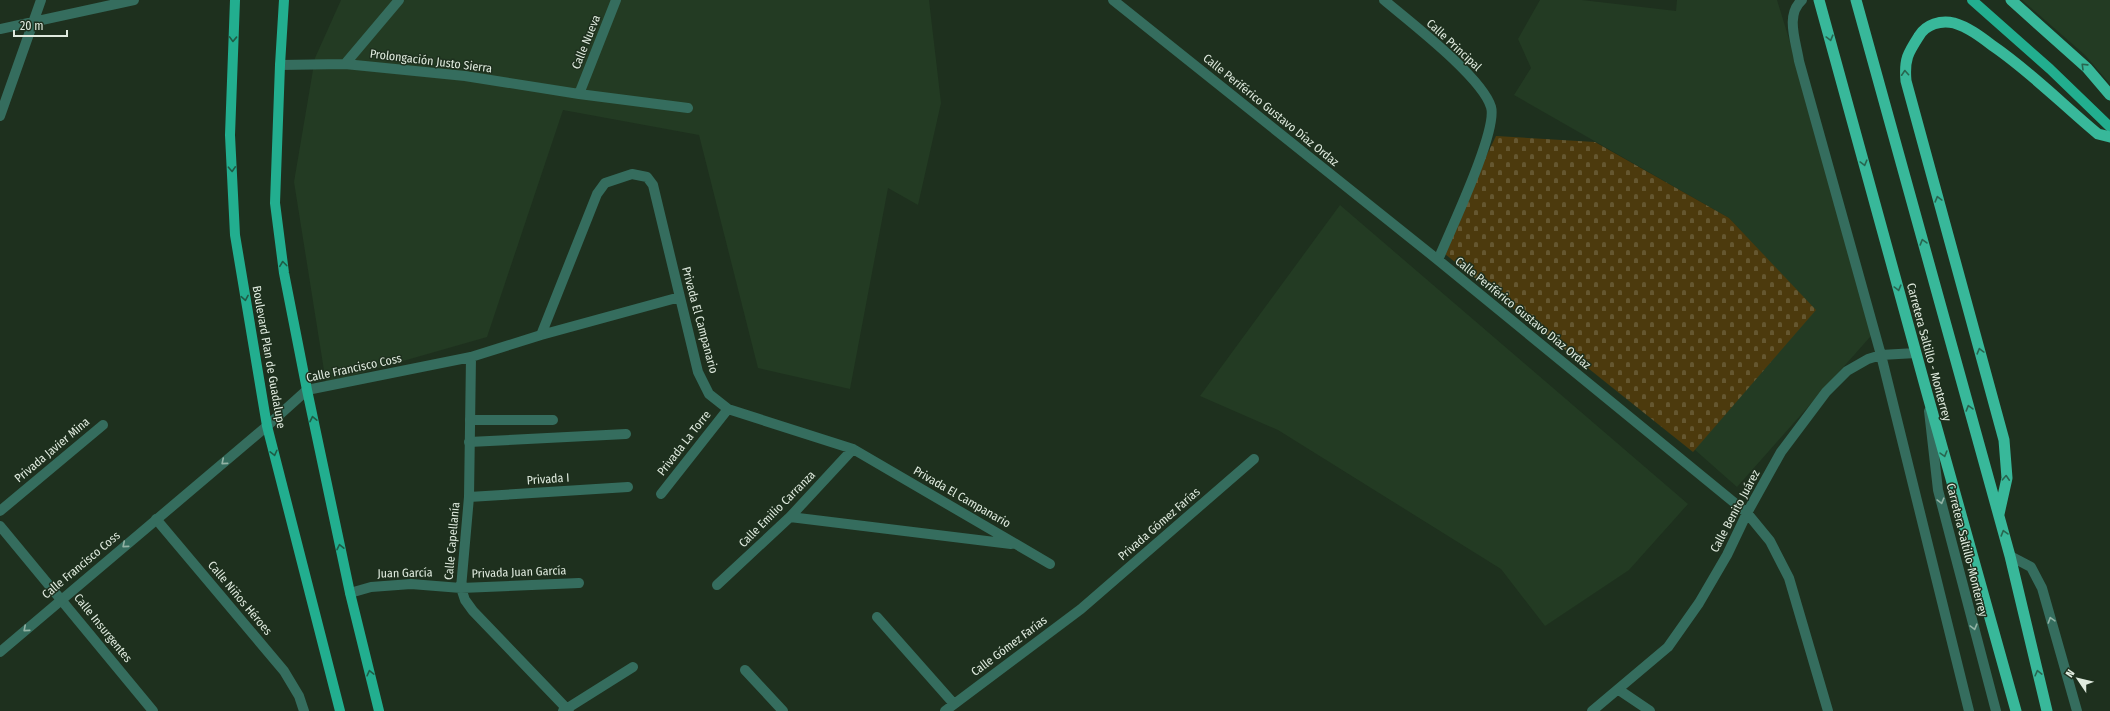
<svg xmlns="http://www.w3.org/2000/svg" width="2110" height="711" viewBox="0 0 2110 711" font-family="'Fira Sans Condensed',sans-serif">
<defs>
<pattern id="cemetery-stones" width="16" height="16" patternUnits="userSpaceOnUse"><rect width="16" height="16" fill="#4c3a0d"/><path d="M2 7V4a2 2 0 0 1 4 0v3zM10 15v-3a2 2 0 0 1 4 0v3z" fill="#655730"/></pattern>
</defs>
<rect width="100%" height="100%" fill="#1e301e"/>
<path fill="#233b23" d="M 341,0 L 929,0 L 941,103 L 918,205 L 888,188 L 850,389 L 758,368 L 699,135 L 563,110 L 487,337 L 326,383 L 294,182 L 315,58 Z
M 1540,0 L 1582,0 L 1676,11 L 1677,0 L 1777,0 L 1878,328 L 1737,487 L 1694,449 L 1815,310 L 1729,218 L 1514,95 L 1531,68 L 1518,39 Z
M 2022,0 L 2110,0 L 2110,84 L 2085,55 Z
M 1340,205 L 1688,504 L 1629,570 L 1545,626 L 1501,569 L 1278,430 L 1200,396 Z"/>
<path fill="url(#cemetery-stones)" d="M 1496,136 L 1595,142 L 1729,218 L 1816,310 L 1693,452 L 1440,250 Z"/>
<g fill="none" stroke-linecap="round" stroke-linejoin="round">
<path stroke="#356d5e" stroke-width="10" d="M 470,420 L 553,420
M 469,442 L 626,434"/>
<path stroke="#356d5e" stroke-width="10" d="M 1113,0 L 1438,260 L 1747,513 L 1770,541 L 1789,578 L 1828,711
M 1384,0 C 1410,22 1482,77 1491,107 C 1498,131 1449,233 1438,260
M 1802,0 C 1785,15 1796,41 1799,61 L 1881,355 L 1969,711
M 0,29 L 134,0
M 345,64 L 399,0
M 280,65 L 345,64 L 465,76 L 579,94 L 688,108
M 579,94 L 616,0
M 0,116 L 41,0
M 541,335 L 597,194 L 605,183 L 632,174 L 647,177 L 653,185 L 698,372 L 709,394 L 728,409 L 853,449 L 1050,564
M 471,357 L 469,497 L 461,588 L 465,600 L 473,611 L 569,711
M 307,390 L 471,357 L 541,335 L 680,297
M 1929,411 L 1938,490 L 1996,711
M 661,494 L 728,409
M 469,497 L 628,487
M 0,511 L 103,425
M 790,517 L 1011,544
M 156,519 L 284,671 L 299,696 L 304,711
M 0,526 L 153,711
M 2010,556 L 2031,567 L 2042,588 L 2077,711
M 717,585 L 790,517 L 853,449
M 350,593 L 371,587 L 411,584 L 461,588 L 579,583
M 877,617 L 954,704
M 745,670 L 783,711
M 1619,690 L 1650,711
M 563,711 L 633,667
M 945,711 L 1081,609 L 1254,459
M 1592,711 L 1668,647 L 1699,603 L 1727,555 L 1747,513 L 1781,452 L 1826,392 L 1847,371 L 1868,359 L 1881,355 L 1916,353"/>
<path stroke="#356d5e" stroke-width="10" d="M 0,652 L 267,426 L 307,390"/>
<path stroke="#22ae8f" stroke-width="10" d="M 235,0 L 230,135 L 235,235 L 267,426 L 340,711
M 284,0 L 280,65 L 275,203 L 284,273 L 307,390 L 350,593 L 379,711
M 1972,0 L 2050,69 L 2110,127"/>
<path stroke="#38b89a" stroke-width="11" d="M 1819,0 L 1927,393 L 2016,711
M 1856,0 L 2010,556 L 2047,711
M 2011,0 L 2087,68 L 2110,95
M 1999,514 L 2007,478 L 2004,440 L 1906,81 C 1904,59 1908,53 1919,36 C 1926,24 1941,20 1954,23 C 1968,27 1981,37 1993,46 C 2031,72 2063,105 2098,134 L 2110,137"/>
</g>
<defs><path id="oneway-chevron" d="M-2-3.5L2.5 0L-2 3.5" fill="none" stroke-width="1.6" stroke-linecap="round" stroke-linejoin="round"/></defs>
<g stroke="#286650">
<use href="#oneway-chevron" transform="translate(1830 38) rotate(75)"/>
<use href="#oneway-chevron" transform="translate(2084 66) rotate(-136)"/>
<use href="#oneway-chevron" transform="translate(1905 73) rotate(-94)"/>
<use href="#oneway-chevron" transform="translate(1864 163) rotate(75)"/>
<use href="#oneway-chevron" transform="translate(1938 199) rotate(-105)"/>
<use href="#oneway-chevron" transform="translate(1923 242) rotate(-106)"/>
<use href="#oneway-chevron" transform="translate(1898 288) rotate(75)"/>
<use href="#oneway-chevron" transform="translate(1980 351) rotate(-105)"/>
<use href="#oneway-chevron" transform="translate(1969 408) rotate(-106)"/>
<use href="#oneway-chevron" transform="translate(1944 454) rotate(74)"/>
<use href="#oneway-chevron" transform="translate(2006 478) rotate(-87)"/>
<use href="#oneway-chevron" transform="translate(2004 533) rotate(-106)"/>
<use href="#oneway-chevron" transform="translate(2038 673) rotate(-104)"/>
</g>
<g stroke="#1f5c46">
<use href="#oneway-chevron" transform="translate(233 39) rotate(92)"/>
<use href="#oneway-chevron" transform="translate(232 169) rotate(87)"/>
<use href="#oneway-chevron" transform="translate(283 264) rotate(-97)"/>
<use href="#oneway-chevron" transform="translate(245 298) rotate(80)"/>
<use href="#oneway-chevron" transform="translate(313 419) rotate(-102)"/>
<use href="#oneway-chevron" transform="translate(274 453) rotate(76)"/>
<use href="#oneway-chevron" transform="translate(340 547) rotate(-102)"/>
<use href="#oneway-chevron" transform="translate(370 673) rotate(-104)"/>
</g>
<g stroke="#92b2a4">
<use href="#oneway-chevron" transform="translate(224 462) rotate(140)"/>
<use href="#oneway-chevron" transform="translate(1941 501) rotate(75)"/>
<use href="#oneway-chevron" transform="translate(125 545) rotate(140)"/>
<use href="#oneway-chevron" transform="translate(2051 620) rotate(-107)"/>
<use href="#oneway-chevron" transform="translate(1974 627) rotate(75)"/>
<use href="#oneway-chevron" transform="translate(26 629) rotate(139)"/>
</g>
<g text-anchor="middle" stroke-width="3" stroke-linejoin="round" paint-order="stroke">
<g font-size="12" fill="#dfeade" stroke="#1e301e">
<text transform="translate(586 42) rotate(-68)" y="4">Calle Nueva</text>
<text transform="translate(1454 45) rotate(43)" y="4">Calle Principal</text>
<text transform="translate(431 61) rotate(7)" y="4">Prolongación Justo Sierra</text>
<text transform="translate(1271 110) rotate(39)" y="4">Calle Periférico Gustavo Díaz Ordaz</text>
<text transform="translate(1523 313) rotate(39)" y="4">Calle Periférico Gustavo Díaz Ordaz</text>
<text transform="translate(700 320) rotate(75)" y="4">Privada El Campanario</text>
<text transform="translate(1929 352) rotate(75)" y="4">Carretera Saltillo - Monterrey</text>
<text transform="translate(269 357) rotate(80)" y="4">Boulevard Plan de Guadalupe</text>
<text transform="translate(354 368) rotate(-12)" y="4">Calle Francisco Coss</text>
<text transform="translate(684 443) rotate(-52)" y="4">Privada La Torre</text>
<text transform="translate(52 450) rotate(-40)" y="4">Privada Javier Mina</text>
<text transform="translate(548 479) rotate(-4)" y="4">Privada I</text>
<text transform="translate(962 497) rotate(30)" y="4">Privada El Campanario</text>
<text transform="translate(777 509) rotate(-45)" y="4">Calle Emilio Carranza</text>
<text transform="translate(1735 511) rotate(-62)" y="4">Calle Benito Juárez</text>
<text transform="translate(1159 524) rotate(-41)" y="4">Privada Gómez Farías</text>
<text transform="translate(452 541) rotate(-85)" y="4">Calle Capellanía</text>
<text transform="translate(1967 550) rotate(76)" y="4">Carretera Saltillo-Monterrey</text>
<text transform="translate(81 565) rotate(-40)" y="4">Calle Francisco Coss</text>
<text transform="translate(519 572) rotate(-2)" y="4">Privada Juan García</text>
<text transform="translate(405 573) rotate(-1)" y="4">Juan García</text>
<text transform="translate(240 598) rotate(50)" y="4">Calle Niños Héroes</text>
<text transform="translate(103 628) rotate(51)" y="4">Calle Insurgentes</text>
<text transform="translate(1009 646) rotate(-37)" y="4">Calle Gómez Farías</text>
</g>
</g>
<g transform="translate(2078 679) rotate(305)" stroke="#1e301e" stroke-width="3" paint-order="stroke">
<path d="M0-3L7 15L0 10L-7 15Z" fill="#dfeade"/>
<text y="-6" font-size="11" font-weight="bold" text-anchor="middle" fill="#dfeade">N</text>
</g>
<path d="M14 30v6h53v-6" fill="none" stroke="#dfeade" stroke-width="2"/>
<text x="20" y="30" font-size="12" fill="#dfeade" stroke="#1e301e" stroke-width="3" paint-order="stroke">20 m</text>
</svg>
